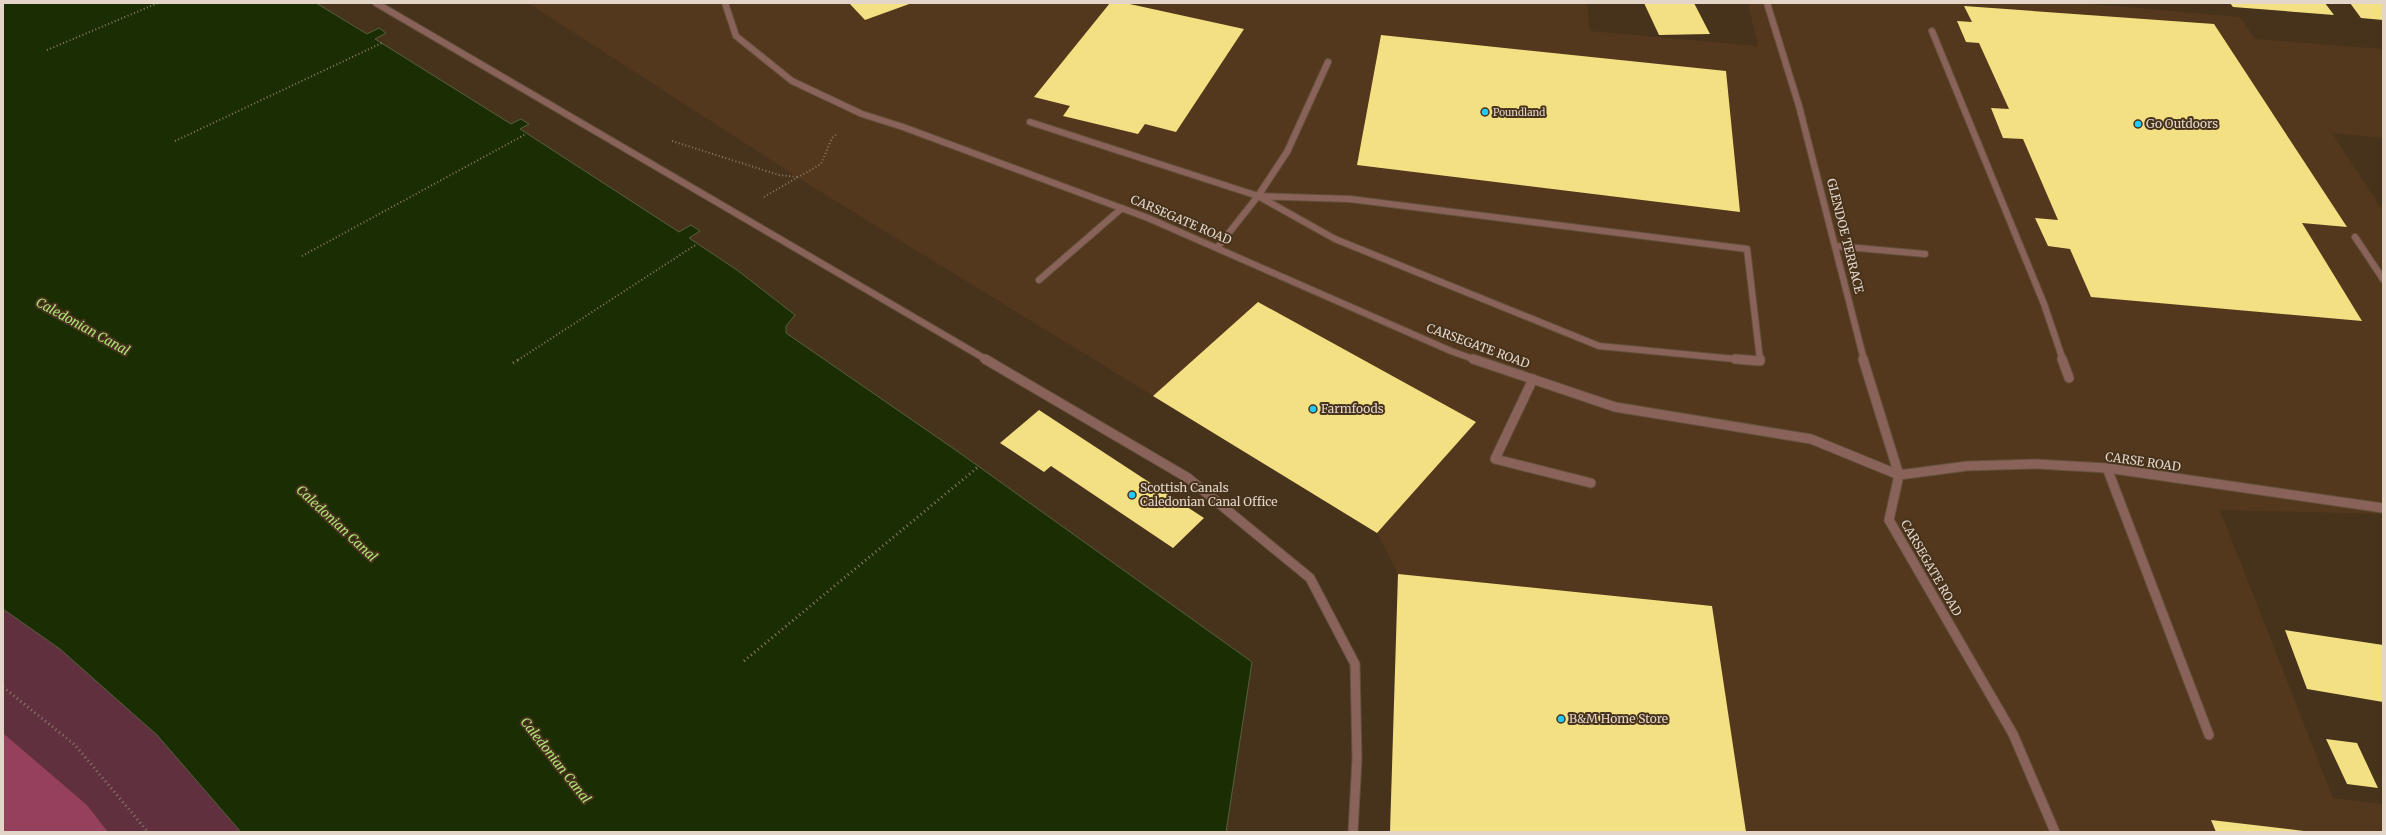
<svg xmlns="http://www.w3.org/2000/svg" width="2386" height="835" viewBox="0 0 2386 835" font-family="Merriweather,serif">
<rect width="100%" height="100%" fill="#47321c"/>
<path fill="#53381d" d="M 528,3 L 1587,3 L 1590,31 L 1758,46 L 1748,3 L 2081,3 L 2240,17 L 2255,39 L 2383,49 L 2383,138 L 2332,133 L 2383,211 L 2383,514 L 2220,510 L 2333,798 L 2383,804 L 2383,832 L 1390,832 L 1398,574 L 1377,533 L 816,189 Z"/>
<path fill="#60303f" d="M 3,609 L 60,649 L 157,735 L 241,832 L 108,832 L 87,805 L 3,733 Z"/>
<path fill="#95405c" d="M 3,733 L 87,805 L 108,832 L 5,832 L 3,830 Z"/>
<path fill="#1b2d02" stroke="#57603e" d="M 3,3 L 316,3 L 367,34 L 379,28 L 386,33 L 375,39 L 511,124 L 521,119 L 529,124 L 520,129 L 679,232 L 691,225 L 700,231 L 689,238 L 737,270 L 795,315 L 786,326 L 786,333 L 957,451 L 1252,662 L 1226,832 L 241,832 L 157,735 L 60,649 L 3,609 Z"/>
<path fill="#f3e082" d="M 849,3 L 912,3 L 865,20 Z
M 1110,3 L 1125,3 L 1244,29 L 1176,132 L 1145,124 L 1138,134 L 1063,116 L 1070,106 L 1034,97 Z
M 1644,3 L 1694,3 L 1710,34 L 1659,35 Z
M 2230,3 L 2325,3 L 2334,15 L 2233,7 Z
M 2350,3 L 2383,3 L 2383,20 L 2361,18 Z
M 1964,6 L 2214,24 L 2347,227 L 2302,223 L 2362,321 L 2091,297 L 2070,249 L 2048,246 L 2035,218 L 2058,220 L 2023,139 L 2003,138 L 1991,108 L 2009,109 L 1979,43 L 1966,42 L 1957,21 L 1972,22 Z
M 1381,35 L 1726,71 L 1740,212 L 1357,165 Z
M 1258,302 L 1476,422 L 1377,533 L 1153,396 Z
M 1039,410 L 1204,518 L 1173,548 L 1051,466 L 1044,472 L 1000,443 Z
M 1398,574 L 1712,606 L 1746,832 L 1390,832 Z
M 2285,630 L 2383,645 L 2383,702 L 2307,689 Z
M 2326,739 L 2357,743 L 2378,788 L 2347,784 Z
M 2211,820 L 2304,831 L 2304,832 L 2216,832 Z"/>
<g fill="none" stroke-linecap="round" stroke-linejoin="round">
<defs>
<path id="service-far1" d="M 376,3 L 987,360
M 1932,31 L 2044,304 L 2063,360
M 1030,122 L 1258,196
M 1258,196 L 1350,199 L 1747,249 L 1760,360
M 1258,196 L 1335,239 L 1599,346 L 1745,360
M 2355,237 L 2383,279
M 1835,246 L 1925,254
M 1217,248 L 1258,196 L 1287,152 L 1328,62
M 1039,280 L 1122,208"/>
<path id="service" d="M 985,359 L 1188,478 L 1310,578 L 1355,664 L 1357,759 L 1353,832
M 1735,359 L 1760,361 L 1760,359
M 2062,359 L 2069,378
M 1533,379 L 1495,459 L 1591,483
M 2107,468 L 2209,735"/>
<path id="minor-far1" d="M 725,3 L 736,36 L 792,81 L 862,114 L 903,127 L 1148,218 L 1451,351 L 1476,360
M 1767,3 L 1799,106 L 1864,360"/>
<path id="minor" d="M 1473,359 L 1615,407 L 1811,439 L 1899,475 L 1967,466 L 2036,464 L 2107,468 L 2383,508
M 1863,359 L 1899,475 L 1889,520 L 2013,734 L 2055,832"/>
</defs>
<use href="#service-far1" stroke="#63503b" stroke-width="8"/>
<use href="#service" stroke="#63503b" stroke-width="11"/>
<use href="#minor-far1" stroke="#63503b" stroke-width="8"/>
<use href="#minor" stroke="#63503b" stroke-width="11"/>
<path stroke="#8c7b69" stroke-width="2" stroke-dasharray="1 2.5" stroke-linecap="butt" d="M 47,50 L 158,3
M 175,141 L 382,43
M 672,141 L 779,175 L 798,177
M 764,197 L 821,164 L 832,138 L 837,134
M 302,256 L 526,134
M 518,360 L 697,244"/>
<path stroke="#8c7b69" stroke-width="3" stroke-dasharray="1 3.5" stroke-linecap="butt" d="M 513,363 L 520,359
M 744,661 L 978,467
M 3,687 L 75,745 L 148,832"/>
<use href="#service-far1" stroke="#896259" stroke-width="6"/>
<use href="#service" stroke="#896259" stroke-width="9"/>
<use href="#minor-far1" stroke="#896259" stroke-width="6"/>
<use href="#minor" stroke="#896259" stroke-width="9"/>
</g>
<g fill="#21c9fd" stroke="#47321c" stroke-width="1.5">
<circle cx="1485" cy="112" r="4"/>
<circle cx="2138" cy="124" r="4"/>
<circle cx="1313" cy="409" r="4"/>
<circle cx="1132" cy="495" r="4"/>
<circle cx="1561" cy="719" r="4"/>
</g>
<g text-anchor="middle" stroke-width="4" stroke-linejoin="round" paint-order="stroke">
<g font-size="10" fill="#e3d6c9" stroke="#47321c" text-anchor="start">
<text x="1493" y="116">Poundland</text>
</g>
<g font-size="12" fill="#e3d6c9" stroke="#47321c" text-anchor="start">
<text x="2146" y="128">Go Outdoors</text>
<text x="1321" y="413">Farmfoods</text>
<text x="1140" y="492">Scottish Canals<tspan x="1140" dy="14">Caledonian Canal Office</tspan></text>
<text x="1569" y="723">B&amp;M Home Store</text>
</g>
<g font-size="12" fill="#e3d6c9" stroke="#47321c">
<text transform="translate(1181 220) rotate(23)" y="4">CARSEGATE ROAD</text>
<text transform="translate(1845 236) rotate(76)" y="4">GLENDOE TERRACE</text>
<text transform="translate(1478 346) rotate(20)" y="4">CARSEGATE ROAD</text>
<text transform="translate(2143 462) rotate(8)" y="4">CARSE ROAD</text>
<text transform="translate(1931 568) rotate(60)" y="4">CARSEGATE ROAD</text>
</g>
<g font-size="13" font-style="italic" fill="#b1e479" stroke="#47321c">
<text transform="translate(83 326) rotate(29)" y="5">Caledonian Canal</text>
<text transform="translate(337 523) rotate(43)" y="5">Caledonian Canal</text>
<text transform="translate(556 760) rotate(52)" y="5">Caledonian Canal</text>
</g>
</g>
<rect width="2386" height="835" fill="none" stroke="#e3d6c9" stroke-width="8"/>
</svg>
